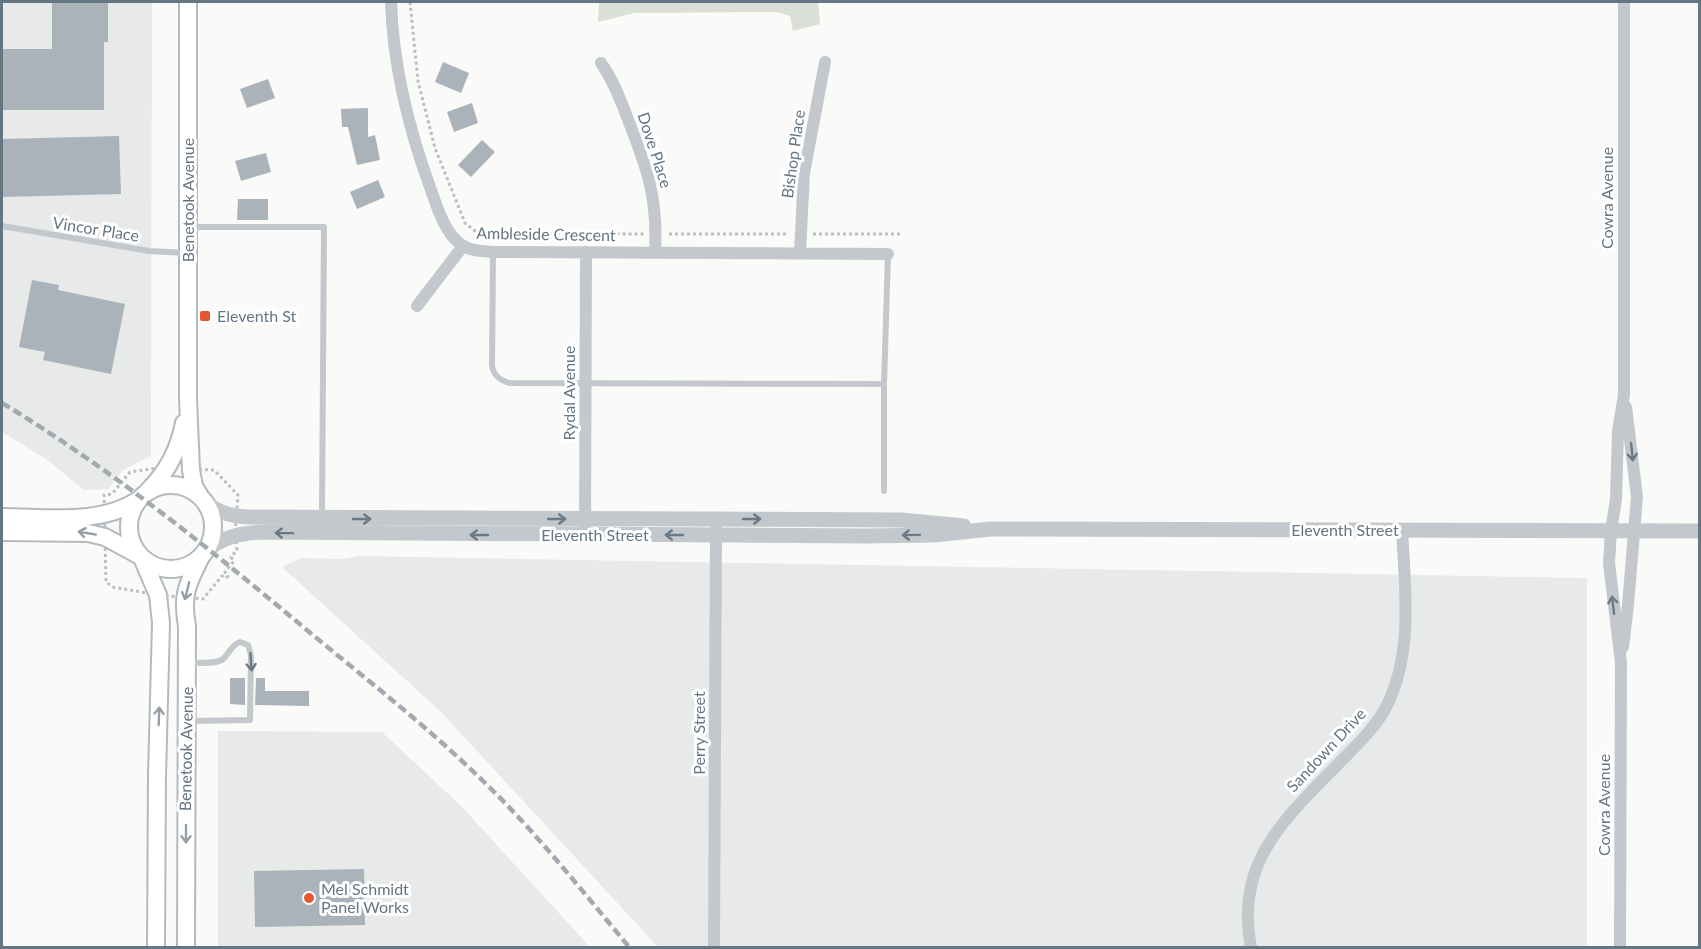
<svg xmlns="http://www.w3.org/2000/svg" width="1701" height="949" viewBox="0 0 1701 949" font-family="Lato,sans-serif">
<rect width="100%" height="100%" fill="#fafaf8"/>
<path fill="#e8e9e9" d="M 2,2 L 152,2 L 151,456 L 123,470 L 108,489 L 84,490 L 49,461 L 2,432 Z
M 359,556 L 1587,578 L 1587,947 L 658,947 L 441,712 L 282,567 L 301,558 L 342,559 Z
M 218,731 L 382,732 L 462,807 L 590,947 L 218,948 Z"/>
<path fill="#dadfd7" d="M 599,2 L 818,2 L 820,24 L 793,31 L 790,16 L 777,12 L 634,13 L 598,22 Z"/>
<path fill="#aab3b9" d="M 52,2 L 108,2 L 108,42 L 104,42 L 104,110 L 2,110 L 2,49 L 52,49 Z
M 443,62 L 469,73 L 461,93 L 435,82 Z
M 268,79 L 275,98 L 247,108 L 240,89 Z
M 472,103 L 478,123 L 454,132 L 447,112 Z
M 368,108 L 368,137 L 375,135 L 380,160 L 357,165 L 348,127 L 342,127 L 341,109 Z
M 119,136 L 121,194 L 2,197 L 2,139 Z
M 482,140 L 495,152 L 471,177 L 458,165 Z
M 266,153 L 271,172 L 241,181 L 235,161 Z
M 378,180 L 385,197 L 357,209 L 350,192 Z
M 238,199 L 268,199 L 268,220 L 237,220 Z
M 32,280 L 59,285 L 58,290 L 125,304 L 111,374 L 43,360 L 45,352 L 19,347 Z
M 230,678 L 245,678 L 245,705 L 230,704 Z
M 256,678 L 265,678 L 265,691 L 309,691 L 309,706 L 255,705 Z
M 364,869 L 365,925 L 255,927 L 254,871 Z"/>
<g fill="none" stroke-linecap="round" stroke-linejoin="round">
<defs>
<path id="secondary" d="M 188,2 L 188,399 L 191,470 L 194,486 L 200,496
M129 527a42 42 0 1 1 84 0a42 42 0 1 1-84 0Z
M 149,490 C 168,471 179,449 184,423
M 2,517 C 46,517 103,526 141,498
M 2,532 L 88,533 L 105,537 L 140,556
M 142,558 L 158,595 L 161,623 L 157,775 L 156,948
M 186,948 L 187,626 C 181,594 188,583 202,555"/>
</defs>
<use href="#secondary" stroke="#b3babf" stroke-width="20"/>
<path stroke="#bbbfc2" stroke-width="3" stroke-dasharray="3 3" stroke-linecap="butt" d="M 410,2 L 418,81 L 435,148 L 465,223 L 475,231 L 482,233 L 644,234
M 669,234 L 788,234
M 813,234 L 900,234
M 157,468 L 214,470 L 238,495 L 235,534 L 237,550 L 231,557 L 234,561 L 225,572 L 228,576 L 226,578 L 222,576 L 203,599 L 158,595 L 113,587 L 106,582 L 104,495 L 112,494 L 130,472 Z"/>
<path stroke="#c3c8cc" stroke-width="6" d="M 2,226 L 149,251 L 187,253
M 188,227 L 324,227 L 322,516
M 493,252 L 492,366 C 494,376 500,380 509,383 L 884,384
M 884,491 L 884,384 L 888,254
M 188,663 C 198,662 215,665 223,659 C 230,653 230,646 240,642 L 248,645 L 251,655 L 250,720 L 189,721"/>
<path stroke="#c3c8cc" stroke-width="12" d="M 391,2 C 393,66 409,130 431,190 C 437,207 444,230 458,242 C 468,251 480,251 493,252 L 888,254
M 601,63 C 613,80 620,98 627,117 C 647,168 658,197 655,252
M 800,252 L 804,173 L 825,62
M 417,306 L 463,246
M 585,535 L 586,252
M 1623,647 L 1628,605 L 1637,497 L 1626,407
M 714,948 L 716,526
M 1251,948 C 1234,861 1286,818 1341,761 C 1357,745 1374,729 1385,709 C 1414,655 1405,589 1402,530
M 1620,948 L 1621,663 L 1609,563 L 1611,531 L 1616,499 L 1618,431 L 1624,395 L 1624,2"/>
<path stroke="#c3c8cc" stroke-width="15" d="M 203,500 C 215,512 230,516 247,517 L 901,520 L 964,526
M 204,552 C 224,536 241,533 266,532 L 866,536 L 934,535 L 991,529 L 1700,531"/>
<use href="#secondary" stroke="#fff" stroke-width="16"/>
<path stroke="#a2aab0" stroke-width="4.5" stroke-dasharray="9 4.5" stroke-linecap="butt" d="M 2,403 C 113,470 215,553 314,636 C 371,683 430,729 483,781 C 536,832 582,891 630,948"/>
</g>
<defs><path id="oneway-shaft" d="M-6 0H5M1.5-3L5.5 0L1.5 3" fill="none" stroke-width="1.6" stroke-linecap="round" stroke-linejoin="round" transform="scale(1.5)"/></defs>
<g stroke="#6a7a87">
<use href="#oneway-shaft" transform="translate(1632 452) rotate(84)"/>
<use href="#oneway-shaft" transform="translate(362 519)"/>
<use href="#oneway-shaft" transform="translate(557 519)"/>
<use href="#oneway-shaft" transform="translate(752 519)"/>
<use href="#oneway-shaft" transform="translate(284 533) rotate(-179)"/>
<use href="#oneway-shaft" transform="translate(479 535) rotate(-180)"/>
<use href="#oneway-shaft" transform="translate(674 535) rotate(-180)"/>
<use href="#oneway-shaft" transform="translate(911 535) rotate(179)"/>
<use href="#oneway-shaft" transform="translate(1613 605) rotate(-97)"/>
<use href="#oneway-shaft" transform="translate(251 662) rotate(86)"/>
</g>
<g stroke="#939fa8">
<use href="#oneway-shaft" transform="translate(87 533) rotate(-170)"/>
<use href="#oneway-shaft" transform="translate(187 591) rotate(104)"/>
<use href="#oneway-shaft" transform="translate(159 716) rotate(-88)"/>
<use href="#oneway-shaft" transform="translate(186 834) rotate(90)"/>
</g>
<g fill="#e4572e" stroke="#fff" stroke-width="2">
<rect x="199" y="310" width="12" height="12" rx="3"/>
<circle cx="309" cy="898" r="6"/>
</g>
<g text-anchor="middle" stroke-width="6" stroke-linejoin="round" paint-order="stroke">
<g font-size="16" fill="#657683" stroke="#fff">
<text transform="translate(655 150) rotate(72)" y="6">Dove Place</text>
<text transform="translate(793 154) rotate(-82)" y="6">Bishop Place</text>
<text transform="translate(1607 198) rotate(-90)" y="6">Cowra Avenue</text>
<text transform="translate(188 200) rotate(-90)" y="6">Benetook Avenue</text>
<text transform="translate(96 229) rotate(9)" y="6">Vincor Place</text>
<text transform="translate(546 234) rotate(1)" y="6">Ambleside Crescent</text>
<text transform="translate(569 393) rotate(-90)" y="6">Rydal Avenue</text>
<text x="1345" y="536">Eleventh Street</text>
<text x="595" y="541">Eleventh Street</text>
<text transform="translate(699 733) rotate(-90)" y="6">Perry Street</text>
<text transform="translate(186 749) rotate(-89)" y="6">Benetook Avenue</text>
<text transform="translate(1326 750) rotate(-47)" y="6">Sandown Drive</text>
<text transform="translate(1604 805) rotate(-90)" y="6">Cowra Avenue</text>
</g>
<g font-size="16" fill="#657683" stroke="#fff" text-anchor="start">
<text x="217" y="322">Eleventh St</text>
<text x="321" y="895">Mel Schmidt<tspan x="321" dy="18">Panel Works</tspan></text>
</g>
</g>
<rect width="1701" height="949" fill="none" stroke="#657683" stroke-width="6"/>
</svg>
